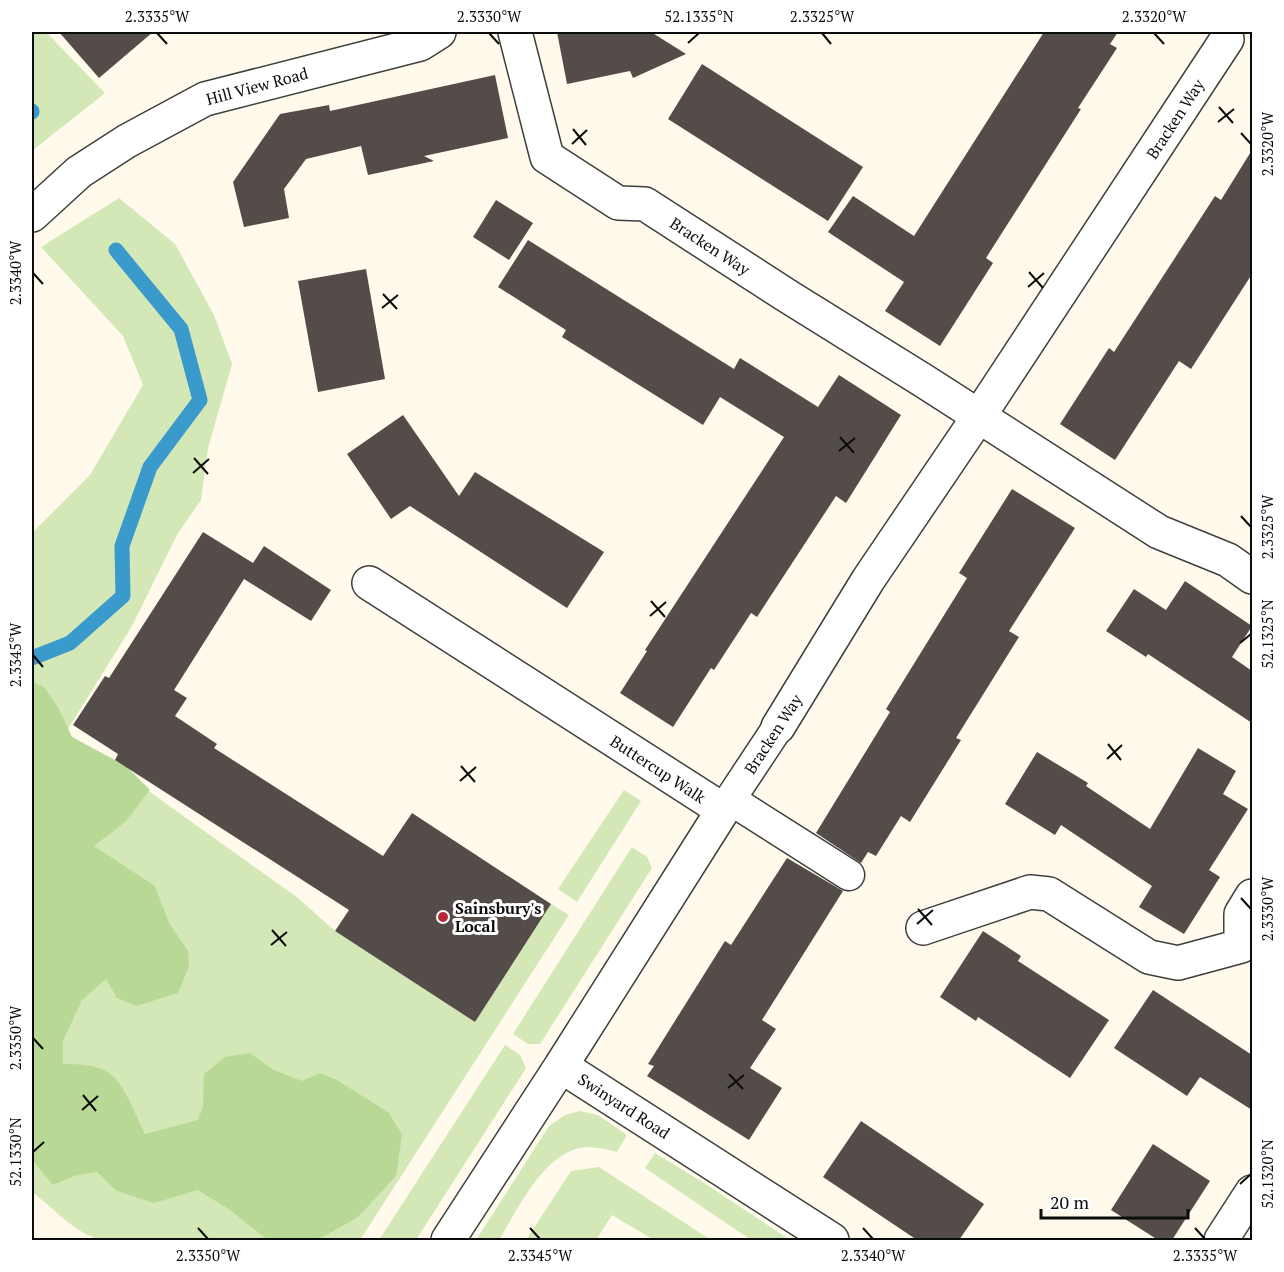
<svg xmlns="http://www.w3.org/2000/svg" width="1284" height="1272" viewBox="0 0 1284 1272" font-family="'PT Serif',serif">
<rect width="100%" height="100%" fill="#fffaeb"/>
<path fill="#d3e8b6" d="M 32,32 L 46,32 L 105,93 L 32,151 Z
M 119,198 L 175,244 L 214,315 L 232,364 L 208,448 L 201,500 L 178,533 L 132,626 L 66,732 L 298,898 L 335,931 L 475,1022 L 551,904 L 569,915 L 360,1240 L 102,1240 C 75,1234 54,1208 32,1192 L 32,533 L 90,475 L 143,385 L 123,336 L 41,247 Z
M 624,790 L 641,801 L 577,902 L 558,889 Z
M 632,847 L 647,857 L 652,868 L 540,1044 L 528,1044 L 513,1034 Z
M 505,1045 L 520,1055 L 526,1068 L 416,1240 L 379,1240 Z
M 580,1111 L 598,1115 L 627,1135 L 617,1152 C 605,1149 589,1145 576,1149 C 540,1160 517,1211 499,1240 L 476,1240 L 549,1126 L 565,1115 Z
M 655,1153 L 709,1186 L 790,1240 L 751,1240 L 645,1168 Z
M 599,1167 L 711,1240 L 654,1240 L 612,1215 L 596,1240 L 526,1240 L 571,1171 Z"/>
<path fill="#b8d895" d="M 34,682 L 45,688 L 59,709 L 72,737 L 126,766 L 150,790 L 125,822 L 94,846 L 155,886 L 169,923 L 188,951 L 189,966 L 178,993 L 136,1006 L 117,998 L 106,979 L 82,1000 L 63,1041 L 63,1064 C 78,1064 96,1064 109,1073 C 125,1084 136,1117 145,1134 L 198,1120 L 203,1107 L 204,1074 L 225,1057 L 250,1053 L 272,1069 L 302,1081 L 320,1073 L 337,1080 L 389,1113 L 402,1135 L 396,1176 L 358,1217 L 323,1237 L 311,1240 L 268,1240 L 230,1210 L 198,1190 L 154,1203 L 117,1191 L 97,1172 L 74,1176 L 53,1185 L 32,1160 L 32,683 Z"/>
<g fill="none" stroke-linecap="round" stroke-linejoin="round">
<path stroke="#399acb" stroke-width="15" d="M 32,111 L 32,112
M 32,658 L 70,643 L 123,596 L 122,546 L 150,467 L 200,400 L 181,329 L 116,250"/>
</g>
<path fill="#544c48" d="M 59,32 L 153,32 L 99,78 Z
M 557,32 L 651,32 L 686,54 L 633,78 L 630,71 L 567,84 Z
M 1044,32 L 1118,32 L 1110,44 L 1117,48 L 1078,108 L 1081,109 L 986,258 L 993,263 L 940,346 L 885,311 L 904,282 L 828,232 L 853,196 L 914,236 Z
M 702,64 L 863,167 L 828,221 L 668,119 Z
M 495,75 L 508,138 L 424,156 L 434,161 L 368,175 L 361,146 L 306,159 L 284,189 L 289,218 L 244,227 L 233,182 L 280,114 L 329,105 L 330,111 Z
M 1252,150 L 1252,274 L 1191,369 L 1179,361 L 1115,460 L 1060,424 L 1109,348 L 1114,352 L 1215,196 L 1221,200 Z
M 496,200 L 533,223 L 509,260 L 473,237 Z
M 528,240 L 734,369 L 740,358 L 818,407 L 839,375 L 901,415 L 846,503 L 836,496 L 757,617 L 751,613 L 714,670 L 711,668 L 673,727 L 620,693 L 647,651 L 645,650 L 784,437 L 720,397 L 703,425 L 562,337 L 566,330 L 498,287 Z
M 366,269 L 385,379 L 318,392 L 298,281 Z
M 403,415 L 459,496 L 475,472 L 604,552 L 567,608 L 410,506 L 391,519 L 347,454 Z
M 1012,489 L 1075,528 L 1009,631 L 1019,637 L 956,738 L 961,740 L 910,822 L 901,816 L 876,856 L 868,852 L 861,863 L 816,833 L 890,712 L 886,709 L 967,578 L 959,573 Z
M 203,532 L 253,563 L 264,546 L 331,590 L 311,621 L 244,579 L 174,690 L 187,698 L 175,716 L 217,744 L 214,748 L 383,856 L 412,813 L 551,904 L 475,1022 L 335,931 L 349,910 L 115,760 L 118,754 L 73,725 L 105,676 L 109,678 Z
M 1185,581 L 1252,626 L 1232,657 L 1252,671 L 1252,723 L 1148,654 L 1146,657 L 1106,631 L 1134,589 L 1166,610 Z
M 1198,748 L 1236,771 L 1223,794 L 1248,809 L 1209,870 L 1220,877 L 1184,934 L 1139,907 L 1152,886 L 1061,825 L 1055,835 L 1005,804 L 1037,752 L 1088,783 L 1086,786 L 1150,829 Z
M 787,858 L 843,891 L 762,1020 L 776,1029 L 750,1068 L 782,1088 L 749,1140 L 647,1076 L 654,1066 L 648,1064 L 725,941 L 731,945 Z
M 983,931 L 1021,956 L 1018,961 L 1109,1020 L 1070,1078 L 978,1017 L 976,1021 L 940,997 Z
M 1153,990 L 1252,1055 L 1252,1110 L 1200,1077 L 1187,1096 L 1114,1048 Z
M 861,1121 L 984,1204 L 959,1240 L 917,1240 L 823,1177 Z
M 1153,1144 L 1210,1181 L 1172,1240 L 1158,1240 L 1111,1210 Z"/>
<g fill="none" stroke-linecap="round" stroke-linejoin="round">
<defs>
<path id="pedestrian" d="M 731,800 L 849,875
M 723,810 L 778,727"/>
<path id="minor" d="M 515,32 L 547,157 L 618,203 L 645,204 L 789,297 L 924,381 L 1159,532 L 1228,560 L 1252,577
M 32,215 L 79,172 L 127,141 L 205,99 L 420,44 L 439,32
M 369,583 L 723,810 L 561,1066
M 778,727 L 868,580 L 979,416 L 1227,39
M 923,928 L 1030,892 L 1049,894 L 1149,957 L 1178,963 L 1241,946
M 1241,946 L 1241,914 L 1252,896
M 448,1240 L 561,1066 L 832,1240
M 1221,1240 L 1252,1192"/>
</defs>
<use href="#pedestrian" stroke="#3f3f3f" stroke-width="33"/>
<use href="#minor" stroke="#3f3f3f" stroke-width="36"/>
<use href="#pedestrian" stroke="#fff" stroke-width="30"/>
<use href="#minor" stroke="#fff" stroke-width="33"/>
</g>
<path fill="none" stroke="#0c0c0c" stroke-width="2" d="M 157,33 L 167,44M 489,33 L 499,44M 822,33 L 831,44M 1154,33 L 1164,44M 688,43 L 699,33M 1219,107 L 1233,123M 1218,122 L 1234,109M 573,129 L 586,145M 1241,133 L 1251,144M 572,144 L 587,130M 1029,272 L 1043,288M 33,273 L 43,284M 1028,287 L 1044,273M 383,294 L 397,309M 382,308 L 398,295M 840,437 L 854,453M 839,451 L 855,438M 194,458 L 208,474M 193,473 L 209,459M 1241,516 L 1251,527M 651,601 L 665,617M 650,616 L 666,602M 1240,643 L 1251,634M 33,655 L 43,667M 1108,744 L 1121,760M 1107,759 L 1122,745M 461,766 L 475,782M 460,781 L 476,767M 1241,898 L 1251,909M 918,909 L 932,925M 917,924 L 933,910M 272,930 L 286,946M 271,945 L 287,932M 33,1038 L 43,1049M 729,1074 L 743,1089M 728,1088 L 744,1075M 83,1095 L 96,1111M 82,1110 L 98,1096M 33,1152 L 44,1142M 1240,1184 L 1251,1174M 198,1228 L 208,1239M 530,1228 L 540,1239M 863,1228 L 873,1239M 1195,1228 L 1205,1239"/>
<circle fill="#b92737" stroke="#fff" stroke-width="2" cx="443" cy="917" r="6"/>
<g text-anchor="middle" stroke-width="6" stroke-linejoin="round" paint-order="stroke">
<g font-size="16" fill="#0c0c0c" stroke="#fff">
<text transform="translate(257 86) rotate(-15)" y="6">Hill View Road</text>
<text transform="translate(1175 119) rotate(-57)" y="6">Bracken Way</text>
<text transform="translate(710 246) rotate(33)" y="6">Bracken Way</text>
<text transform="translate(773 734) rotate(-57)" y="6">Bracken Way</text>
<text transform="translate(658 769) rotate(33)" y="6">Buttercup Walk</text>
<text transform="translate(624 1106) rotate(33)" y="6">Swinyard Road</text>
</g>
<g font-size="16" font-weight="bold" fill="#0c0c0c" stroke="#fff" text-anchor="start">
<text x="455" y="914">Sainsbury's<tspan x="455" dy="18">Local</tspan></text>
</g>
</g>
<rect width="1284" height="1272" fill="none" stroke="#ffffff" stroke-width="66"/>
<path d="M1041 1209v9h147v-9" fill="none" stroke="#0c0c0c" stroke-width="3"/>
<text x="1050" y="1209" font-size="18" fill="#0c0c0c" stroke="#ffffff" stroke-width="4.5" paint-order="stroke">20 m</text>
<rect x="33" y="33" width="1218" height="1206" fill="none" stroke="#0c0c0c" stroke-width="2"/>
<g font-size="15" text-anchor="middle" fill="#0c0c0c">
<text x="157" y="22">2.3335°W</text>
<text x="489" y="22">2.3330°W</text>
<text x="699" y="22">52.1335°N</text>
<text x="822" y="22">2.3325°W</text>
<text x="1154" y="22">2.3320°W</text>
<text transform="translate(1268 144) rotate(-90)" y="5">2.3320°W</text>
<text transform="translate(16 273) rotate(-90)" y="5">2.3340°W</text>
<text transform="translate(1268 527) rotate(-90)" y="5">2.3325°W</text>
<text transform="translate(1268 634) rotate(-90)" y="5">52.1325°N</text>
<text transform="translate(16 655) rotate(-90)" y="5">2.3345°W</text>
<text transform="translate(1268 909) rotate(-90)" y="5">2.3330°W</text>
<text transform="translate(16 1038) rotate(-90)" y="5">2.3350°W</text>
<text transform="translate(16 1152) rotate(-90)" y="5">52.1330°N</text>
<text transform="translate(1268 1174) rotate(-90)" y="5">52.1320°N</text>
<text x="208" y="1261">2.3350°W</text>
<text x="540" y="1261">2.3345°W</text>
<text x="873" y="1261">2.3340°W</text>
<text x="1205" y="1261">2.3335°W</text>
</g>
</svg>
